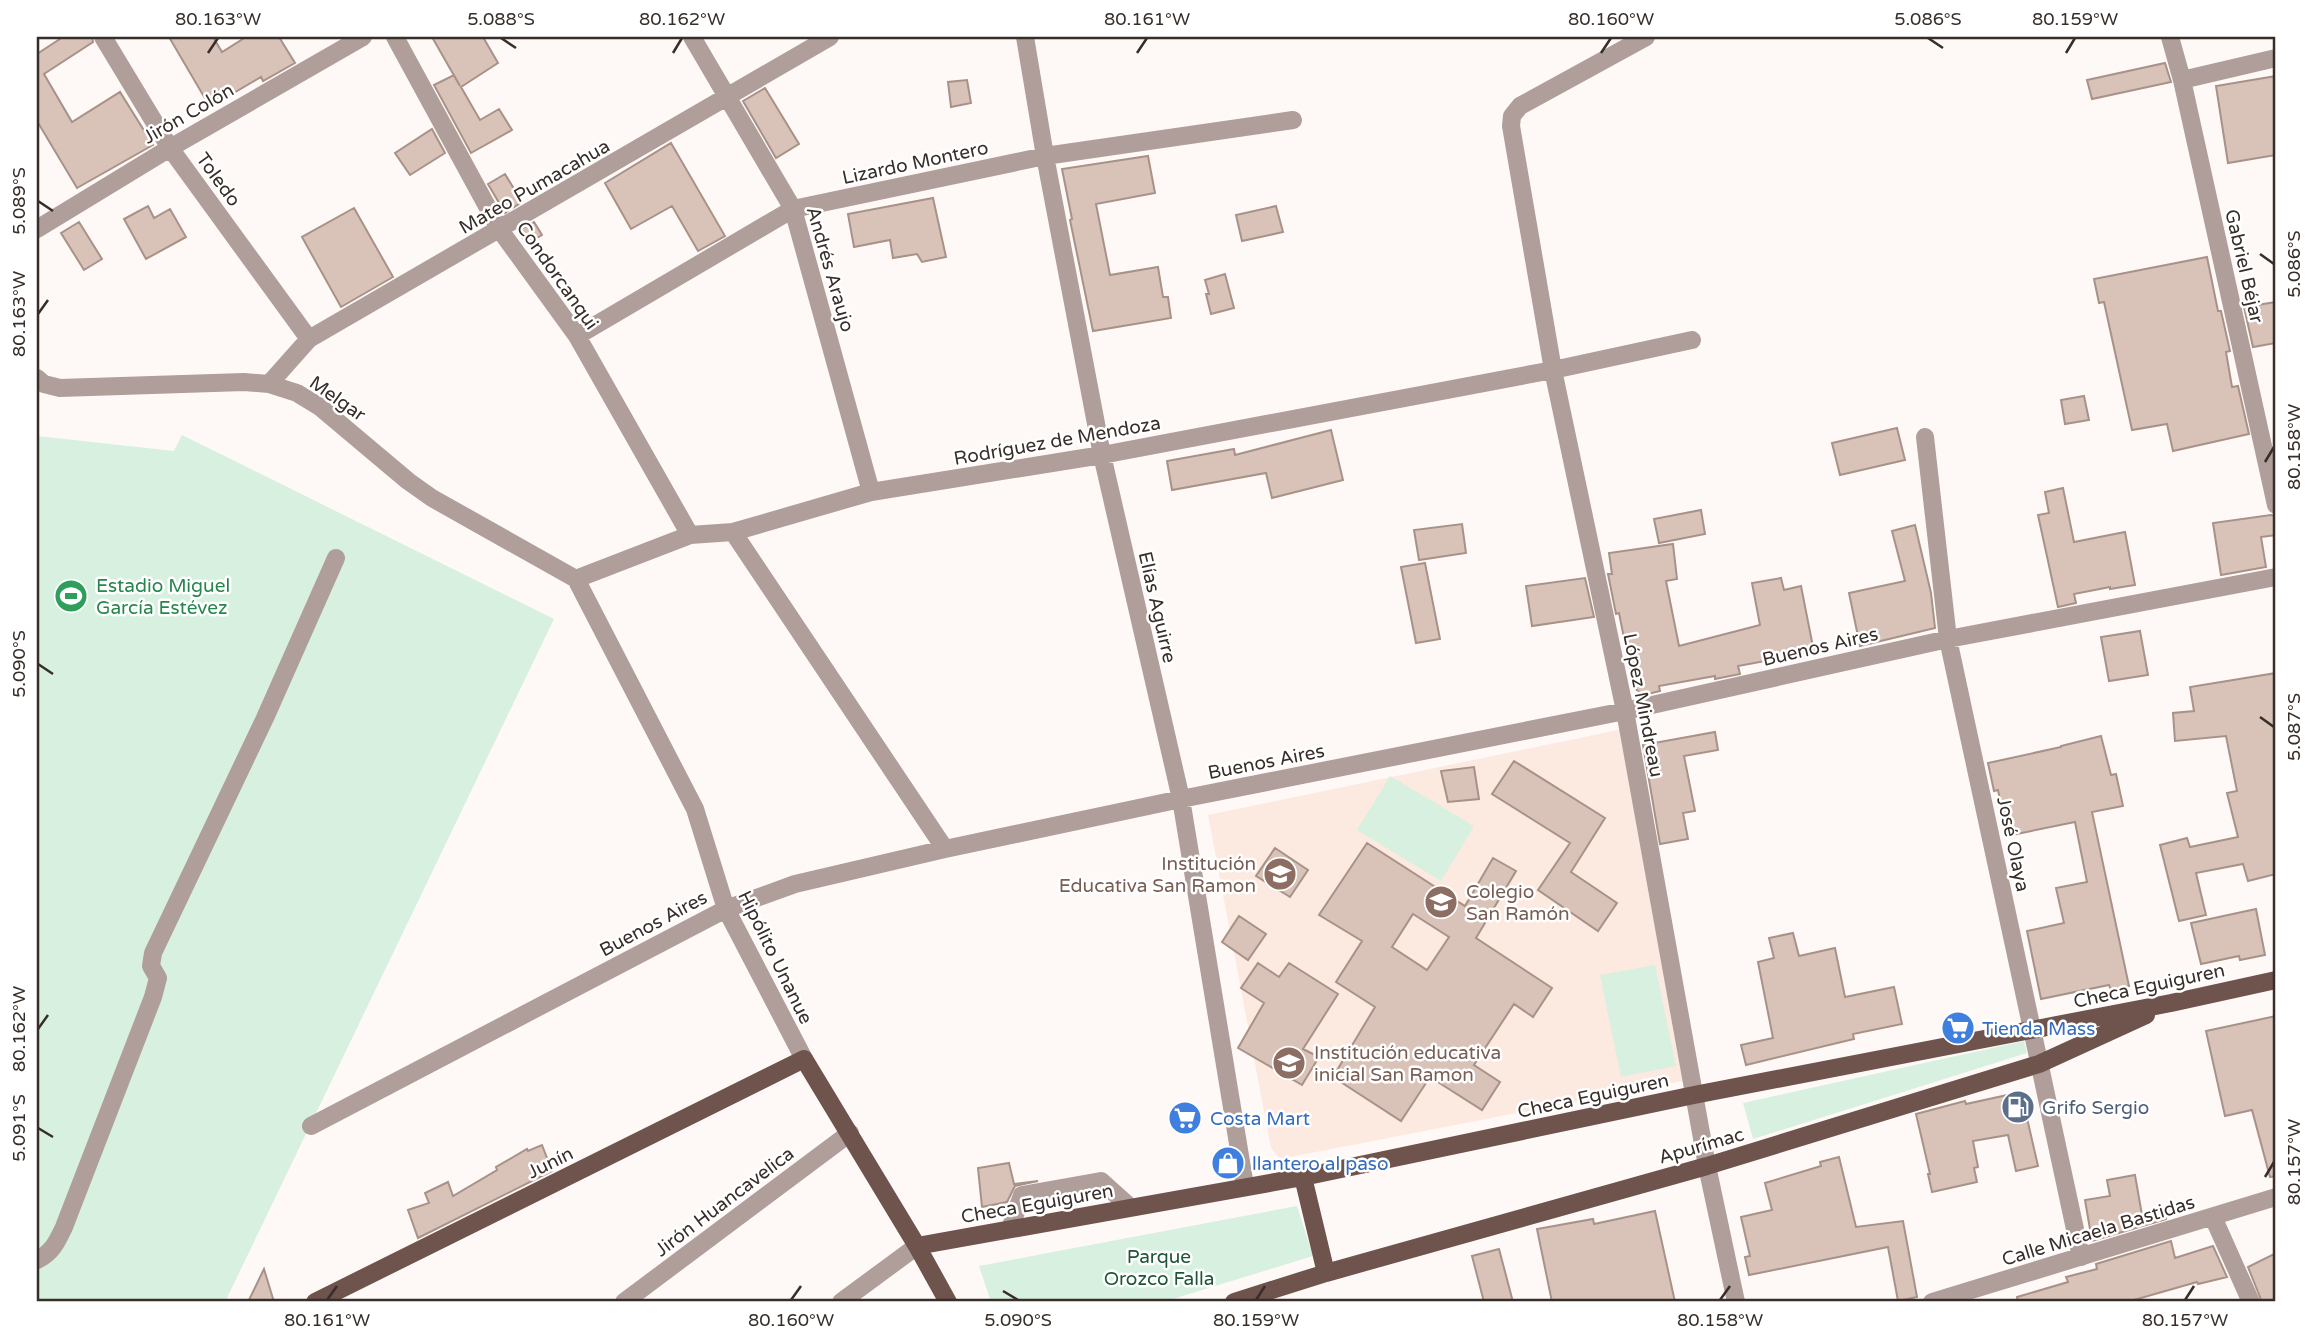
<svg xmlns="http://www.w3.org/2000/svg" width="2313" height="1339" viewBox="0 0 2313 1339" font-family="'Varela Round',sans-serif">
<rect width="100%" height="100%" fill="#fef9f7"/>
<path fill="#fce9e0" d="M 1623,729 L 1693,1079 L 1280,1159 L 1271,1148 L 1208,815 Z"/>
<path fill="#d7f0df" d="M 182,435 L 554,619 L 225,1302 L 37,1302 L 37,436 L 174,451 Z
M 1390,776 L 1474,826 L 1441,881 L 1357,830 Z
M 1655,965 L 1676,1066 L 1621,1077 L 1600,975 Z
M 2024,1041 L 2027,1053 L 1753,1139 L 1743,1103 Z
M 1297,1206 L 1313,1256 L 1163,1302 L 991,1302 L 979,1266 Z"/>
<path fill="#d9c2b7" stroke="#a89288" stroke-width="2" fill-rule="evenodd" d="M 63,37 L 92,37 L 93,42 L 44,74 L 72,122 L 120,92 L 153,145 L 77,188 L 37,121 L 37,54 Z
M 169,37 L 213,37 L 222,52 L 246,37 L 279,37 L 295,63 L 263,81 L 261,77 L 210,107 Z
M 432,37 L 483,37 L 498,63 L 461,87 L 480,120 L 499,109 L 512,130 L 471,153 L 434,85 L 454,75 L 460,86 Z
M 2165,63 L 2171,82 L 2092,99 L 2087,80 Z
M 2276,76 L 2276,155 L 2228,163 L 2216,86 Z
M 967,80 L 971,103 L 951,107 L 948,82 Z
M 765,88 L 799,144 L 776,158 L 743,101 Z
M 432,129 L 445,153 L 410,175 L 395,153 Z
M 671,143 L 725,236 L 698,251 L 672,206 L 631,229 L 605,183 Z
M 1148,156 L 1155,193 L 1096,204 L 1110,275 L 1158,267 L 1163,297 L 1168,297 L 1171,318 L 1093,331 L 1070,220 L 1072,219 L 1062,169 Z
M 505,174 L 522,202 L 505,213 L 488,184 Z
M 933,198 L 946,257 L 922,262 L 917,254 L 893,258 L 890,240 L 854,247 L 848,214 Z
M 148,206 L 154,218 L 170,209 L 186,237 L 146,259 L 124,219 Z
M 1276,206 L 1283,232 L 1242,241 L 1236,215 Z
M 354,208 L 393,277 L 341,307 L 302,237 Z
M 79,222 L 102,259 L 84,270 L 61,233 Z
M 534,222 L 542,235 L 527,244 L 518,231 Z
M 2207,257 L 2218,311 L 2221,311 L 2230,351 L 2226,352 L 2232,387 L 2238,386 L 2249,434 L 2173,451 L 2167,424 L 2132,430 L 2104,302 L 2099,303 L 2094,279 Z
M 1225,274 L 1234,308 L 1211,314 L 1206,294 L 1209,294 L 1205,280 Z
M 2276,302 L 2276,343 L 2253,347 L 2244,307 Z
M 2084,396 L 2089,420 L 2065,424 L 2061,400 Z
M 1897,428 L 1905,460 L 1840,475 L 1832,443 Z
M 1331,430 L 1343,480 L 1272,498 L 1266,473 L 1172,490 L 1167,461 L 1234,449 L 1235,455 Z
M 2063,488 L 2074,542 L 2125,532 L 2135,585 L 2110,589 L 2110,587 L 2074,594 L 2076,603 L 2058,607 L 2038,515 L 2049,513 L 2045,492 Z
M 1701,510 L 1705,534 L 1659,543 L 1654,519 Z
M 2271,515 L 2276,516 L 2276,535 L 2261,537 L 2266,567 L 2221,575 L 2213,523 Z
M 1462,524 L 1466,553 L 1419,560 L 1414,530 Z
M 1915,525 L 1931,593 L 1935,628 L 1860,646 L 1849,593 L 1905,581 L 1892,531 Z
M 1673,544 L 1677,579 L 1666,581 L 1679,646 L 1760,625 L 1752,583 L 1781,578 L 1784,590 L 1801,586 L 1814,652 L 1738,666 L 1740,674 L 1715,679 L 1715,676 L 1659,686 L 1660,691 L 1644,695 L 1634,688 L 1619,613 L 1616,614 L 1608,574 L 1612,574 L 1609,553 Z
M 1425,563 L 1440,639 L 1416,643 L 1401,567 Z
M 1585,578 L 1594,617 L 1532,626 L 1526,586 Z
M 2140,631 L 2148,675 L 2109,681 L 2101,637 Z
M 2276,673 L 2276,874 L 2248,881 L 2243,864 L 2196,873 L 2206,915 L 2179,921 L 2160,845 L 2187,838 L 2190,847 L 2238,837 L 2227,793 L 2237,791 L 2226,736 L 2175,741 L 2173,713 L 2194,711 L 2190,687 Z
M 1715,732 L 1718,750 L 1684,756 L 1695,811 L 1683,813 L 1688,839 L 1660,844 L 1643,745 Z
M 2101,736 L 2111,775 L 2116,774 L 2123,806 L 2092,812 L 2129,986 L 2111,990 L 2109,985 L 2041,999 L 2027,931 L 2064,923 L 2056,888 L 2087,882 L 2075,822 L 2007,836 L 1998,790 L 1994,791 L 1988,763 L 2061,747 L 2061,746 Z
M 1514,761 L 1605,818 L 1571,872 L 1617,903 L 1598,931 L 1538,890 L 1570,843 L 1492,794 Z
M 1474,767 L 1479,799 L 1448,802 L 1441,771 Z
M 1367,843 L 1465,906 L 1493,858 L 1516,871 L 1476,938 L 1552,988 L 1533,1017 L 1514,1004 L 1474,1065 L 1500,1082 L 1482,1110 L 1430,1077 L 1401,1121 L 1333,1077 L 1375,1007 L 1336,982 L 1362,941 L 1319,915 ZM 1413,914 L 1449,937 L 1427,970 L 1392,947 Z
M 1275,848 L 1308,870 L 1290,897 L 1256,876 Z
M 2256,909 L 2265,955 L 2240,960 L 2239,956 L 2201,964 L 2191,923 Z
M 1239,916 L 1266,934 L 1248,960 L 1222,942 Z
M 1793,933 L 1799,956 L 1835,948 L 1845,997 L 1894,987 L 1902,1024 L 1853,1034 L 1854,1039 L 1746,1065 L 1741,1045 L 1773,1038 L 1758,962 L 1774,958 L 1769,938 Z
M 1258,963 L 1279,977 L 1289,963 L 1338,994 L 1303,1049 L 1319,1057 L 1302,1085 L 1238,1048 L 1264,1003 L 1241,988 Z
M 2276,1016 L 2276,1176 L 2270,1177 L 2252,1110 L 2225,1116 L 2206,1031 Z
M 2021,1092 L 2038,1166 L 2016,1171 L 2008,1135 L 1973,1141 L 1978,1167 L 1974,1168 L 1977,1182 L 1932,1192 L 1928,1174 L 1930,1174 L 1916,1114 L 1965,1101 L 1966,1104 Z
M 542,1145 L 552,1171 L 418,1238 L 408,1210 L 429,1203 L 425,1193 L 448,1182 L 453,1196 L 497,1170 L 496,1167 L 527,1149 L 528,1151 Z
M 1839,1157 L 1856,1227 L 1903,1221 L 1917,1297 L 1898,1301 L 1888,1247 L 1749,1275 L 1745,1257 L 1750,1256 L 1741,1217 L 1772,1210 L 1765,1183 L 1821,1166 L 1820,1162 Z
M 1009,1163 L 1014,1184 L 1038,1181 L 1015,1186 L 1007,1202 L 982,1207 L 978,1168 Z
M 2135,1175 L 2142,1215 L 2164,1210 L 2166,1219 L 2092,1241 L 2085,1200 L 2110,1196 L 2107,1180 Z
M 1655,1211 L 1675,1302 L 1552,1302 L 1537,1229 L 1593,1219 L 1594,1224 Z
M 2171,1241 L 2175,1258 L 2213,1246 L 2227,1277 L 2198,1284 L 2197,1282 L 2127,1302 L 2018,1302 L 2017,1297 L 2068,1282 L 2066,1277 L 2097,1269 L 2096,1264 Z
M 1499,1249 L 1513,1302 L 1484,1302 L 1472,1256 Z
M 2276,1253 L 2276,1302 L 2262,1302 L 2248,1267 Z
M 264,1269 L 274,1302 L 248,1302 Z"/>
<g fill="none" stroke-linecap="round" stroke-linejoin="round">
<path stroke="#af9e9a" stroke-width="18" d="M 103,37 L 170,148 L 309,339
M 395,37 L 500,230 L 577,336 L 690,535
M 692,37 L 793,209 L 871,492
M 1025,37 L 1045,156 L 1102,455 L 1181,799 L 1245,1186
M 1646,37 L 1520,106 L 1512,116 L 1511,126 L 1553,370 L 1625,711 L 1707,1166 L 1736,1302
M 2170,37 L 2182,80 L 2276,505
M 2182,80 L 2276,58
M 37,229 L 170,148 L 363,37
M 577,336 L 793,209 L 1045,156 L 1293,120
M 37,378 L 44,384 L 60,388 L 244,382 L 269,384 L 297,393 L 320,407 L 408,481 L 432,498 L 576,579
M 269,384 L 309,339 L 830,37
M 1925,437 L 1948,639 L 2081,1257
M 733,532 L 945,849
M 576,579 L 690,535 L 733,532 L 871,492 L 1102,455 L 1553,370 L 1692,340
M 576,579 L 695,809 L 726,909 L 804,1059
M 311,1126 L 726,909 L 795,884 L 945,849 L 1181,799 L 1625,711 L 1948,639 L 2276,577
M 2213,1217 L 2251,1302
M 1010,1229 L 1022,1195 L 1101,1181 L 1130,1207
M 37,1260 C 52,1253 57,1242 64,1227 L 153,997 L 158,978 L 151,966 L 153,953 L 265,718 L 336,558
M 624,1302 L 850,1133
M 841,1302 L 917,1246
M 1932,1302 L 2276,1197"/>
<path stroke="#6f534d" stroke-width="18" d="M 1303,1177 L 1326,1273
M 917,1246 L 1303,1177 L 1694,1095 L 2171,1003 L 2276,980
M 315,1302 L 804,1059 L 917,1246 L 948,1302
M 1234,1302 L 1326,1273 L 1707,1166 L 2039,1064 L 2146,1015"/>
</g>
<path fill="none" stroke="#372e2a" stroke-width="2.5" d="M 501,38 L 516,48M 1928,38 L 1943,48M 208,53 L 218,38M 673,53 L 682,38M 1137,53 L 1147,38M 1601,53 L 1611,38M 2066,53 L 2075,38M 38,201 L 53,211M 2260,254 L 2274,264M 38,314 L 48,300M 2265,462 L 2274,447M 38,664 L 53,674M 2260,717 L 2274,727M 38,1029 L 48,1015M 38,1128 L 53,1137M 2265,1177 L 2274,1162M 1003,1291 L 1018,1300M 327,1300 L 337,1286M 791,1300 L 801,1286M 1256,1300 L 1265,1286M 1720,1300 L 1730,1286M 2185,1300 L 2194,1286"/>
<defs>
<symbol id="stadium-disc" viewBox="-11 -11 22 22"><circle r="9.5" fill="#2e9e5b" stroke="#fff"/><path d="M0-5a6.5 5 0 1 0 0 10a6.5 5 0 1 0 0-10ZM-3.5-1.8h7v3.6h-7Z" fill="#fff"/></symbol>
<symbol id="school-disc" viewBox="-11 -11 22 22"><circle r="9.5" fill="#8d6e63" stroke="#fff"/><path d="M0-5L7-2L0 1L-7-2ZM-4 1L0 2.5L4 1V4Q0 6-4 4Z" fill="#fff"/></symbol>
<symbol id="supermarket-disc" viewBox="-11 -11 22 22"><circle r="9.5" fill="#3f7fe0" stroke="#fff"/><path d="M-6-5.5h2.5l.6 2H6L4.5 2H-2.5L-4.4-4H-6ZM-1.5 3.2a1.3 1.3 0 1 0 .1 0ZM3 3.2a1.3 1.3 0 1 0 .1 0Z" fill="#fff"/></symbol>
<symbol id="fuel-disc" viewBox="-11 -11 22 22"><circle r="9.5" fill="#5c6f8a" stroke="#fff"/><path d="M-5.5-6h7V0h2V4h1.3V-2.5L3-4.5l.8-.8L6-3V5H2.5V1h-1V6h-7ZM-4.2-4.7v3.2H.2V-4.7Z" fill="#fff"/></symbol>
<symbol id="shop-disc" viewBox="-11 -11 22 22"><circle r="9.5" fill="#3f7fe0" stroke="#fff"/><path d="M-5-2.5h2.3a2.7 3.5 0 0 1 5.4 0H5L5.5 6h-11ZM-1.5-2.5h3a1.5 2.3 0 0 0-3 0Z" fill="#fff"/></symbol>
</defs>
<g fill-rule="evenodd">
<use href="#stadium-disc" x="52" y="577" width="38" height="38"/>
<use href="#school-disc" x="1261" y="855" width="38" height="38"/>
<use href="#school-disc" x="1422" y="883" width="38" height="38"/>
<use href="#supermarket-disc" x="1939" y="1009" width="38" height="38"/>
<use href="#school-disc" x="1270" y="1044" width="38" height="38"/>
<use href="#fuel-disc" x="1999" y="1088" width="38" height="38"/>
<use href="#supermarket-disc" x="1166" y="1099" width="38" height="38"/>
<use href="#shop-disc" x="1209" y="1144" width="38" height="38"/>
</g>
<g text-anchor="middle" stroke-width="5" stroke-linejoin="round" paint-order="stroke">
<g font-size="19" fill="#372e2a" stroke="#fff">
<text transform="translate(188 113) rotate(-30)" y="7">Jirón Colón</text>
<text transform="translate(915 162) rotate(-12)" y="7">Lizardo Montero</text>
<text transform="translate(219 179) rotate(54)" y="7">Toledo</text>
<text transform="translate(534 186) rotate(-30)" y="7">Mateo Pumacahua</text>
<text transform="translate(2245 266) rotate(77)" y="7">Gabriel Béjar</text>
<text transform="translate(831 269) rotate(74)" y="7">Andrés Araujo</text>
<text transform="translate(558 275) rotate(55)" y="7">Condorcanqui</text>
<text transform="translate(338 398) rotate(35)" y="7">Melgar</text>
<text transform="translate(1057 440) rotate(-10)" y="7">Rodríguez de Mendoza</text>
<text transform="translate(1158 607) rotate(77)" y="7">Elías Aguirre</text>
<text transform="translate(1820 646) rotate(-13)" y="7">Buenos Aires</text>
<text transform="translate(1644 705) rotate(79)" y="7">López Mindreau</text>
<text transform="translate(1266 761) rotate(-11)" y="7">Buenos Aires</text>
<text transform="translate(2014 844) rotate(78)" y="7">José Olaya</text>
<text transform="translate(653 923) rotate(-28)" y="7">Buenos Aires</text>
<text transform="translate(776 957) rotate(64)" y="7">Hipólito Unanue</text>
<text transform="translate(2149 985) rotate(-12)" y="7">Checa Eguiguren</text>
<text transform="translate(1593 1095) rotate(-12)" y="7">Checa Eguiguren</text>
<text transform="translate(1701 1145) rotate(-16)" y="7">Apurímac</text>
<text transform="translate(550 1162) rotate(-26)" y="7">Junín</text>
<text transform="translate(724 1201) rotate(-37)" y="7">Jirón Huancavelica</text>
<text transform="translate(1037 1203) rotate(-10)" y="7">Checa Eguiguren</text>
<text transform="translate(2098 1230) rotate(-17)" y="7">Calle Micaela Bastidas</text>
</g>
<g font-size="19" fill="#27864d" stroke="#fff" text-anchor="start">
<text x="96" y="592">Estadio Miguel<tspan x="96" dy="22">García Estévez</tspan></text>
</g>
<g font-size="19" fill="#785e54" stroke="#fff" text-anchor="start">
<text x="1256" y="870" text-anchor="end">Institución<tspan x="1256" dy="22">Educativa San Ramon</tspan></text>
<text x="1466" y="898">Colegio<tspan x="1466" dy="22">San Ramón</tspan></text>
<text x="1314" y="1059">Institución educativa<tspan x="1314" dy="22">inicial San Ramon</tspan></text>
</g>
<g font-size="19" fill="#366cbe" stroke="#fff" text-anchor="start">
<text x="1982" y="1035">Tienda Mass</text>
<text x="1210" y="1125">Costa Mart</text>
<text x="1252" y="1170">llantero al paso</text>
</g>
<g font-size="19" fill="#4e5e75" stroke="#fff" text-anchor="start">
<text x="2042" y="1114">Grifo Sergio</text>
</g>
<g font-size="19" fill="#1f5538" stroke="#fff">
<text x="1159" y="1263">Parque<tspan x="1159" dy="22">Orozco Falla</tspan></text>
</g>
</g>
<rect width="2313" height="1339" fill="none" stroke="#ffffff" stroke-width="77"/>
<rect x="38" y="38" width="2236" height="1262" fill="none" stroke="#372e2a" stroke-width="2.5"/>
<g font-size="18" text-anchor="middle" fill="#372e2a">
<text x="218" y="25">80.163°W</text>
<text x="501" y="25">5.088°S</text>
<text x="682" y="25">80.162°W</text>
<text x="1147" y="25">80.161°W</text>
<text x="1611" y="25">80.160°W</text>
<text x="1928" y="25">5.086°S</text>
<text x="2075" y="25">80.159°W</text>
<text transform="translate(19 201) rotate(-90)" y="6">5.089°S</text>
<text transform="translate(2294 264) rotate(-90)" y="6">5.086°S</text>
<text transform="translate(19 314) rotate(-90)" y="6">80.163°W</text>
<text transform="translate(2294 447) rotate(-90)" y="6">80.158°W</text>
<text transform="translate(19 664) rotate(-90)" y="6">5.090°S</text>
<text transform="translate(2294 727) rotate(-90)" y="6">5.087°S</text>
<text transform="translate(19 1029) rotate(-90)" y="6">80.162°W</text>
<text transform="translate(19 1128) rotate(-90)" y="6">5.091°S</text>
<text transform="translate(2294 1162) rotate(-90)" y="6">80.157°W</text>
<text x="327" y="1326">80.161°W</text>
<text x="791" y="1326">80.160°W</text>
<text x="1018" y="1326">5.090°S</text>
<text x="1256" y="1326">80.159°W</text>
<text x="1720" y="1326">80.158°W</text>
<text x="2185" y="1326">80.157°W</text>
</g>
</svg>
